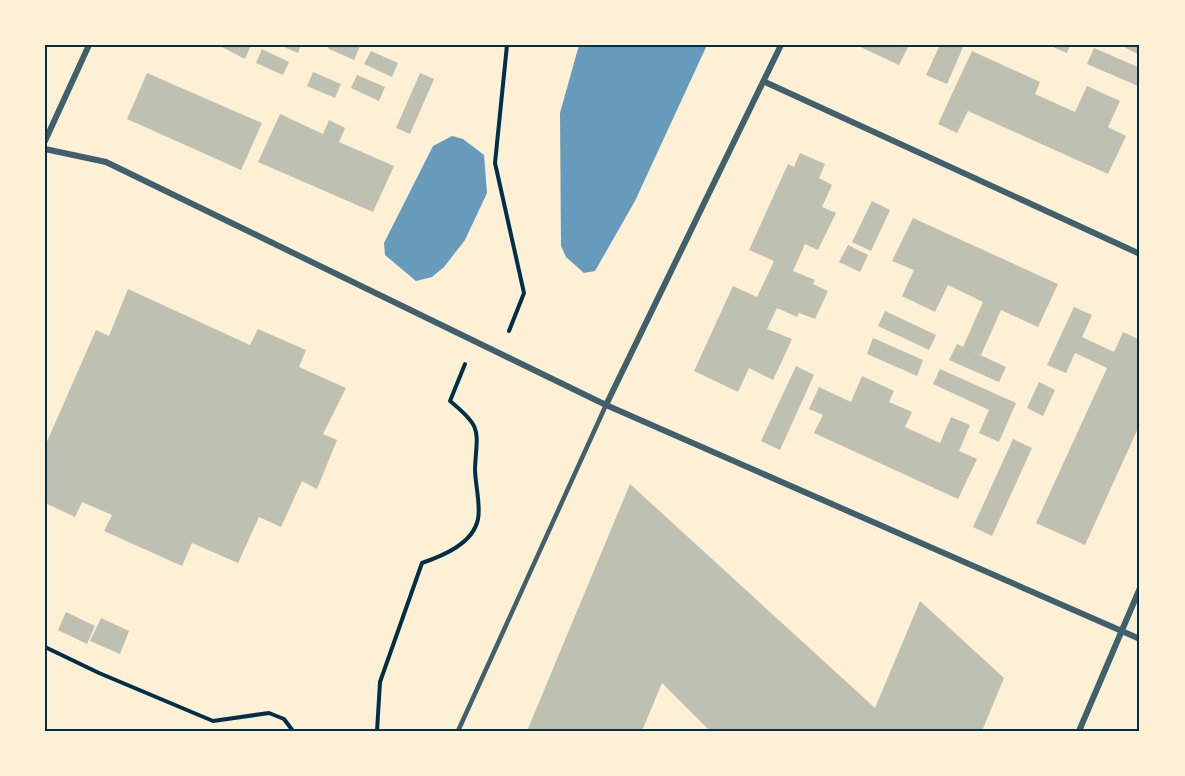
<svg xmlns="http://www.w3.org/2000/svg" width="1185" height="776" viewBox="0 0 1185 776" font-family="Quicksand,sans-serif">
<rect width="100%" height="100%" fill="#fdf0d5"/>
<path fill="#669bbc" d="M 579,45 L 707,45 L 635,201 L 595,271 L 584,273 L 566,257 L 561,246 L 560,113 Z
M 452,136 L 463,139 L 484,155 L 487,193 L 465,240 L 444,267 L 432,277 L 416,281 L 385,255 L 384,243 L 433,146 Z"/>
<path fill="#bec0b2" d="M 218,45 L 251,45 L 245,59 Z
M 279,45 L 301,45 L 298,53 Z
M 327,45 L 358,45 L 360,46 L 354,60 L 329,49 Z
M 856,45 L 909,45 L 899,65 Z
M 940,45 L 964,45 L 947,84 L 926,75 Z
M 1048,45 L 1070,45 L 1067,53 Z
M 1120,45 L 1140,45 L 1140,55 Z
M 1094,48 L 1140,68 L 1138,86 L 1087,64 Z
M 262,49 L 289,62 L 283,75 L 256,63 Z
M 371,51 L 398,63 L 392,77 L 364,64 Z
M 972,51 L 1040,82 L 1035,94 L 1075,112 L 1087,86 L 1120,101 L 1108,127 L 1126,136 L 1108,174 L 968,111 L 957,133 L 938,124 Z
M 313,72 L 341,84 L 335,98 L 307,86 Z
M 147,73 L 262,123 L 241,170 L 127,119 Z
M 420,73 L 434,79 L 410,134 L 396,128 Z
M 357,75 L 385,87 L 379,101 L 351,88 Z
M 280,114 L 323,134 L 329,120 L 345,128 L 339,142 L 394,166 L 373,212 L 258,162 Z
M 800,153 L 825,164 L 819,178 L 832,185 L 822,207 L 836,213 L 818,250 L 805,244 L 793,271 L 815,280 L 813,284 L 828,291 L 815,319 L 799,313 L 797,317 L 777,308 L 767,329 L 792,339 L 782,361 L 773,380 L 749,368 L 738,392 L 694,371 L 733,286 L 757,297 L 774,261 L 749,250 L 788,164 L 794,167 Z
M 872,201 L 890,210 L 871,251 L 852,242 Z
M 913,218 L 1058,284 L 1038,327 L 1001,310 L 981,355 L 963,347 L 983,302 L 948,285 L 935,312 L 902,296 L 914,270 L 892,261 Z
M 848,245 L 868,255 L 860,272 L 839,262 Z
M 128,289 L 250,345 L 258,329 L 306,350 L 299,367 L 346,388 L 323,434 L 337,440 L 317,489 L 302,481 L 281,527 L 259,517 L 238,563 L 192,543 L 182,566 L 104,531 L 112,515 L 82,502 L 75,517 L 45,503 L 45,446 L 96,330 L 109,336 Z
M 1074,307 L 1092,315 L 1082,337 L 1114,352 L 1123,332 L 1140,340 L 1140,424 L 1085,545 L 1036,523 L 1107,368 L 1075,353 L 1066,373 L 1047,365 Z
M 885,311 L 936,335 L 929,350 L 878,326 Z
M 873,338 L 923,360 L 917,376 L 867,354 Z
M 957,344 L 1006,367 L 999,382 L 949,360 Z
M 796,366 L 814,375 L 780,450 L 761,441 Z
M 940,369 L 1016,403 L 999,442 L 979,433 L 989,410 L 933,384 Z
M 862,376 L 894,391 L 889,402 L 912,412 L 905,427 L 940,443 L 951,417 L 970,425 L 959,451 L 977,459 L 958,499 L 814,433 L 823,415 L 809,409 L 819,387 L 851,402 Z
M 1039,382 L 1055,390 L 1043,416 L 1027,408 Z
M 1013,439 L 1032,448 L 992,536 L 973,527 Z
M 630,484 L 875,708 L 920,601 L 1004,678 L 982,731 L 710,731 L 662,683 L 642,731 L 527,731 Z
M 66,612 L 95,626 L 87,644 L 58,630 Z
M 101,618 L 129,631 L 120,654 L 90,641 Z"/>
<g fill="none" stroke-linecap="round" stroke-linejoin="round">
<path stroke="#003049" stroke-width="4" d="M 507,45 L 495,163 L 524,293 L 509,331
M 45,647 L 99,673 L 213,721 L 269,713 L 284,719 L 293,731
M 377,731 L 380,682 L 422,563 C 442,556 473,544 478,519 C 481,504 475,485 475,468 C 477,430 483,428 450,401 L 465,364"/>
<path stroke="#3f606c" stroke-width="4.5" d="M 458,731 L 606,405"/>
<path stroke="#3f606c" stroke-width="6" d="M 765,82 L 1140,254
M 45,141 L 89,45
M 45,149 L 106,162 L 606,405 L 1140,639
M 606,405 L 781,45
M 1079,731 L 1140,588"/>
</g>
<rect width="1185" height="776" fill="none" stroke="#fdf0d5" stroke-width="93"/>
<rect x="46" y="46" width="1092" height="684" fill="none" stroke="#003049" stroke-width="2"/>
</svg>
